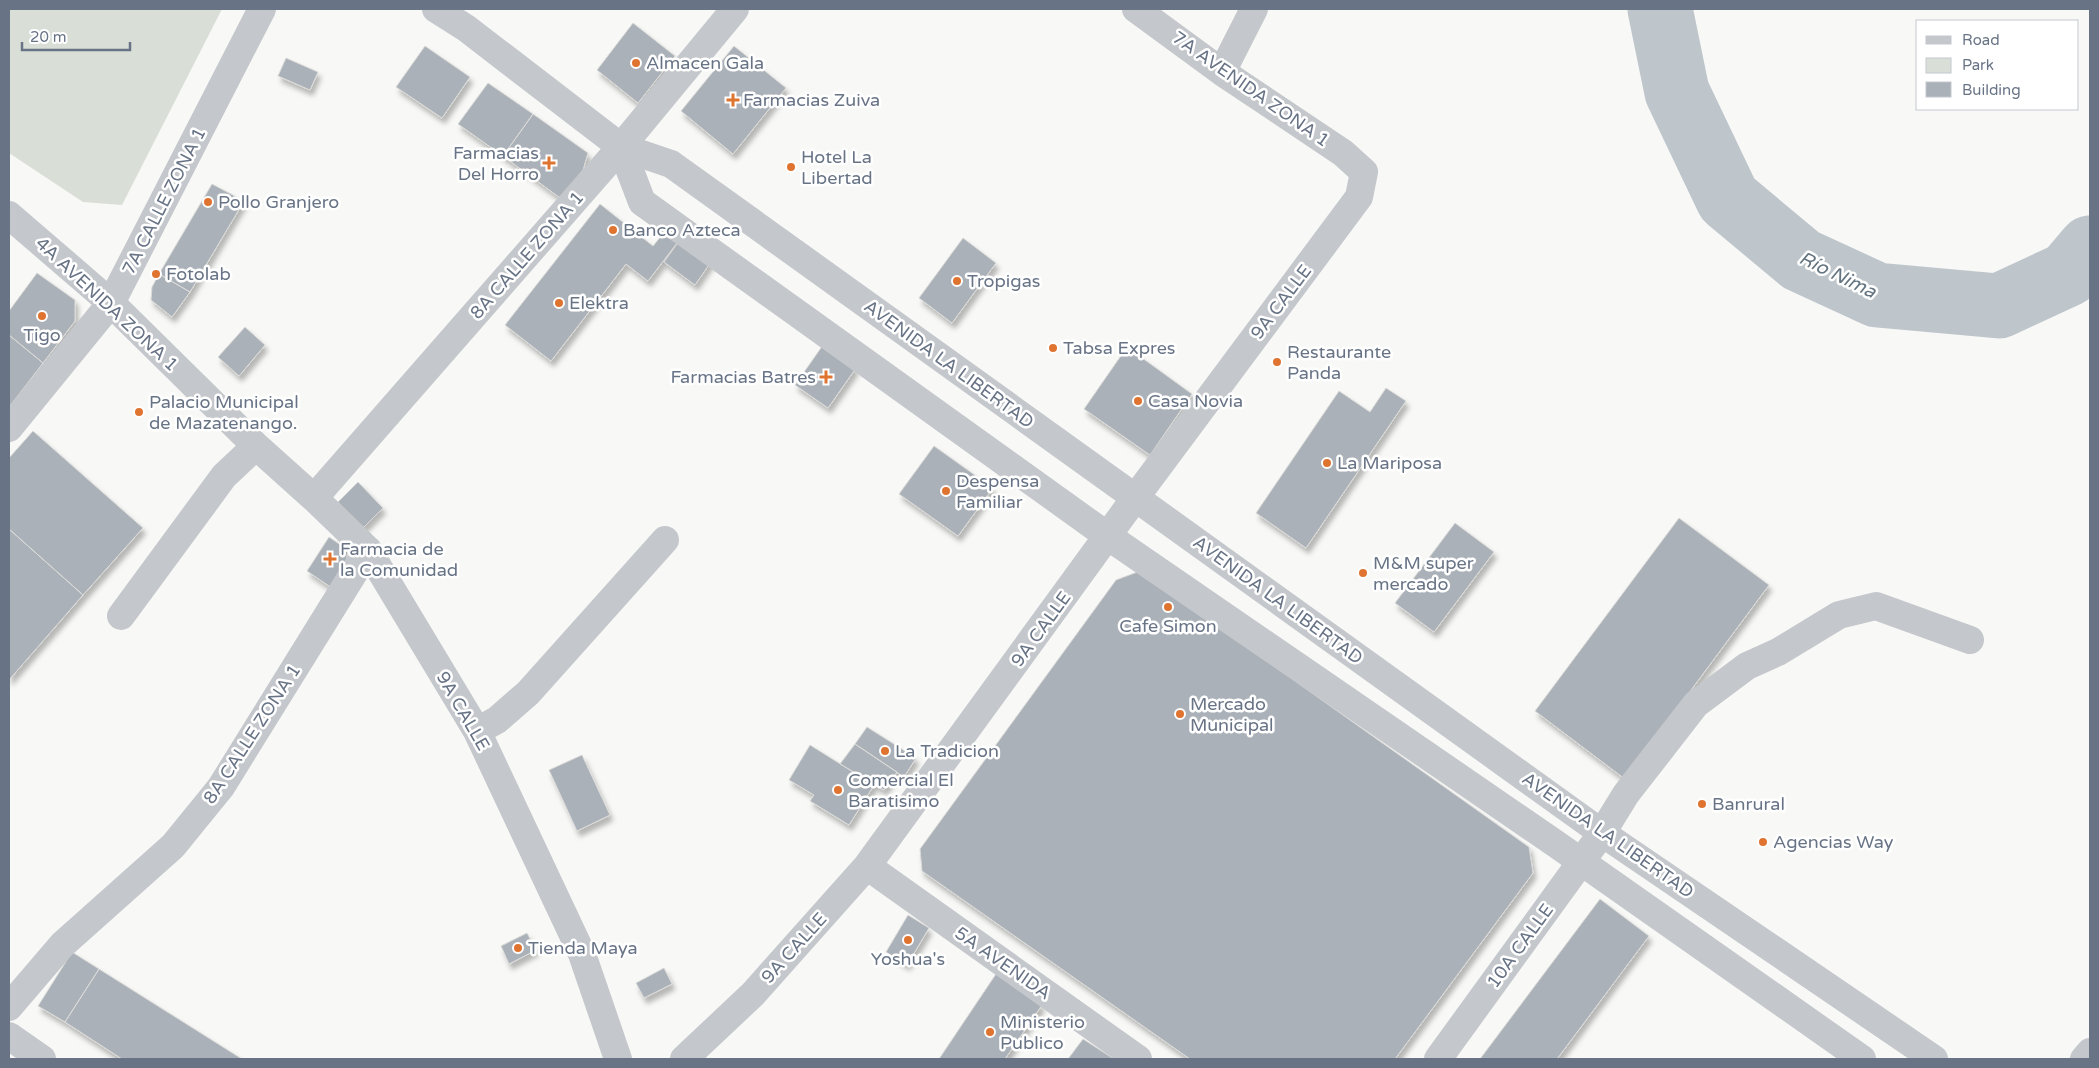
<svg xmlns="http://www.w3.org/2000/svg" width="2099" height="1068" viewBox="0 0 2099 1068" font-family="'Varela Round',sans-serif">
<defs>
<filter id="shadow"><feDropShadow dx="3" dy="5.5" stdDeviation="2.5" flood-color="#0004"/></filter>
</defs>
<rect width="100%" height="100%" fill="#f8f8f6"/>
<path fill="#d9dfd7" d="M 9,9 L 222,9 L 122,205 L 83,202 L 9,153 Z"/>
<g fill="none" stroke-linecap="round" stroke-linejoin="round">
<path stroke="#bec6cc" stroke-width="65" d="M 1660,9 L 1677,92 L 1728,199 L 1801,260 L 1877,295 L 1999,306 L 2068,274 L 2090,248"/>
</g>
<path fill="#abb1b8" stroke="#dadad8" filter="url(#shadow)" d="M 633,23 L 675,56 L 638,103 L 597,70 Z
M 425,46 L 470,77 L 442,118 L 396,87 Z
M 734,46 L 786,88 L 733,154 L 681,111 Z
M 286,58 L 318,72 L 310,90 L 278,76 Z
M 488,83 L 533,114 L 503,156 L 458,124 Z
M 533,114 L 588,153 L 583,170 L 563,200 L 503,156 Z
M 212,184 L 244,201 L 190,292 L 159,274 Z
M 600,204 L 653,246 L 671,224 L 684,234 L 648,281 L 626,264 L 551,361 L 505,325 Z
M 684,234 L 715,256 L 695,285 L 664,262 Z
M 963,238 L 996,263 L 952,323 L 919,298 Z
M 37,273 L 75,300 L 75,321 L 43,363 L 9,335 L 9,311 Z
M 159,274 L 190,292 L 172,317 L 151,300 L 152,287 Z
M 245,327 L 265,345 L 239,376 L 218,357 Z
M 9,335 L 43,363 L 9,407 Z
M 823,345 L 856,368 L 828,408 L 795,385 Z
M 1127,347 L 1192,394 L 1150,455 L 1084,409 Z
M 1386,388 L 1406,401 L 1306,548 L 1256,513 L 1339,391 L 1370,412 Z
M 33,431 L 143,528 L 83,595 L 9,529 L 9,458 Z
M 934,446 L 993,488 L 958,536 L 899,494 Z
M 358,482 L 383,508 L 363,528 L 338,502 Z
M 1679,518 L 1769,585 L 1625,779 L 1535,711 Z
M 1455,523 L 1494,552 L 1434,632 L 1395,603 Z
M 9,529 L 83,595 L 9,680 Z
M 329,537 L 348,550 L 345,568 L 332,588 L 307,571 Z
M 1140,571 L 1529,847 L 1533,873 L 1395,1059 L 1190,1059 L 922,871 L 920,849 L 1116,580 Z
M 867,727 L 916,758 L 904,777 L 855,744 Z
M 855,744 L 897,772 L 884,790 L 840,764 Z
M 810,745 L 874,785 L 849,825 L 810,801 L 814,795 L 789,780 Z
M 582,755 L 610,815 L 577,831 L 549,770 Z
M 1600,899 L 1649,936 L 1557,1059 L 1480,1059 Z
M 908,915 L 929,928 L 907,965 L 886,952 Z
M 527,933 L 536,950 L 509,964 L 501,946 Z
M 72,952 L 99,969 L 65,1022 L 38,1006 Z
M 664,968 L 672,984 L 644,998 L 636,983 Z
M 99,969 L 242,1059 L 122,1059 L 65,1022 Z
M 996,974 L 1042,1005 L 1005,1059 L 939,1059 Z
M 1083,1039 L 1114,1059 L 1068,1059 Z"/>
<g fill="none" stroke-linecap="round" stroke-linejoin="round">
<path stroke="#c4c7cb" stroke-width="28" d="M 436,9 L 466,28 L 621,147 L 671,164 L 1602,833 L 1934,1059
M 1222,72 L 1254,9
M 621,147 L 642,202 L 1109,537 L 1556,844 L 1862,1059
M 9,215 L 111,303 L 256,446 L 314,498 L 368,550 L 477,731 L 582,954 L 618,1059
M 9,428 L 111,303 L 262,9
M 314,498 L 621,147 L 735,9
M 121,616 L 224,476 L 256,446
M 477,731 L 497,720 L 528,693 L 665,540
M 867,866 L 1138,1059
M 9,1007 L 62,945 L 173,846 L 221,787 L 368,550
M 9,1036 L 42,1059
M 684,1059 L 753,994 L 867,866 L 1135,498 L 1359,197 L 1364,172 L 1343,153 L 1222,72 L 1136,9
M 1438,1059 L 1602,833 L 1626,794 L 1696,704 L 1747,666 L 1778,652 L 1839,615 L 1876,606 L 1970,640
M 2084,1059 L 2090,1052"/>
</g>
<g fill="#de7430" stroke="#fff" stroke-width="2">
<circle cx="636" cy="63" r="5"/>
<path d="M730.5 92.5h5v5h5v5h-5v5h-5v-5h-5v-5h5z"/>
<path d="M546.5 155.5h5v5h5v5h-5v5h-5v-5h-5v-5h5z"/>
<circle cx="791" cy="167" r="5"/>
<circle cx="208" cy="202" r="5"/>
<circle cx="613" cy="230" r="5"/>
<circle cx="156" cy="274" r="5"/>
<circle cx="957" cy="281" r="5"/>
<circle cx="559" cy="303" r="5"/>
<circle cx="42" cy="316" r="5"/>
<circle cx="1053" cy="348" r="5"/>
<circle cx="1277" cy="362" r="5"/>
<path d="M823.5 369.5h5v5h5v5h-5v5h-5v-5h-5v-5h5z"/>
<circle cx="1138" cy="401" r="5"/>
<circle cx="139" cy="412" r="5"/>
<circle cx="1327" cy="463" r="5"/>
<circle cx="946" cy="491" r="5"/>
<path d="M327.5 551.5h5v5h5v5h-5v5h-5v-5h-5v-5h5z"/>
<circle cx="1363" cy="573" r="5"/>
<circle cx="1168" cy="607" r="5"/>
<circle cx="1180" cy="714" r="5"/>
<circle cx="885" cy="751" r="5"/>
<circle cx="838" cy="790" r="5"/>
<circle cx="1702" cy="804" r="5"/>
<circle cx="1763" cy="842" r="5"/>
<circle cx="908" cy="940" r="5"/>
<circle cx="518" cy="948" r="5"/>
<circle cx="990" cy="1032" r="5"/>
</g>
<g text-anchor="middle" stroke-width="5" stroke-linejoin="round" paint-order="stroke">
<g font-size="18" fill="#687486" stroke="#fff" text-anchor="start">
<text x="646" y="69">Almacen Gala</text>
<text x="743" y="106">Farmacias Zuiva</text>
<text x="539" y="159" text-anchor="end">Farmacias<tspan x="539" dy="21">Del Horro</tspan></text>
<text x="801" y="163">Hotel La<tspan x="801" dy="21">Libertad</tspan></text>
<text x="218" y="208">Pollo Granjero</text>
<text x="623" y="236">Banco Azteca</text>
<text x="166" y="280">Fotolab</text>
<text x="967" y="287">Tropigas</text>
<text x="569" y="309">Elektra</text>
<text x="42" y="341" text-anchor="middle">Tigo</text>
<text x="1063" y="354">Tabsa Expres</text>
<text x="1287" y="358">Restaurante<tspan x="1287" dy="21">Panda</tspan></text>
<text x="816" y="383" text-anchor="end">Farmacias Batres</text>
<text x="1148" y="407">Casa Novia</text>
<text x="149" y="408">Palacio Municipal<tspan x="149" dy="21">de Mazatenango.</tspan></text>
<text x="1337" y="469">La Mariposa</text>
<text x="956" y="487">Despensa<tspan x="956" dy="21">Familiar</tspan></text>
<text x="340" y="555">Farmacia de<tspan x="340" dy="21">la Comunidad</tspan></text>
<text x="1373" y="569">M&amp;M super<tspan x="1373" dy="21">mercado</tspan></text>
<text x="1168" y="632" text-anchor="middle">Cafe Simon</text>
<text x="1190" y="710">Mercado<tspan x="1190" dy="21">Municipal</tspan></text>
<text x="895" y="757">La Tradicion</text>
<text x="848" y="786">Comercial El<tspan x="848" dy="21">Baratisimo</tspan></text>
<text x="1712" y="810">Banrural</text>
<text x="1773" y="848">Agencias Way</text>
<text x="528" y="954">Tienda Maya</text>
<text x="908" y="965" text-anchor="middle">Yoshua's</text>
<text x="1000" y="1028">Ministerio<tspan x="1000" dy="21">Publico</tspan></text>
</g>
<g font-size="18" fill="#687486" stroke="#fff">
<text transform="translate(1251 89) rotate(35)" y="6">7A AVENIDA ZONA 1</text>
<text transform="translate(164 201) rotate(-63)" y="6">7A CALLE ZONA 1</text>
<text transform="translate(527 255) rotate(-49)" y="6">8A CALLE ZONA 1</text>
<text transform="translate(1281 302) rotate(-53)" y="6">9A CALLE</text>
<text transform="translate(107 304) rotate(43)" y="6">4A AVENIDA ZONA 1</text>
<text transform="translate(949 364) rotate(36)" y="6">AVENIDA LA LIBERTAD</text>
<text transform="translate(1278 600) rotate(36)" y="6">AVENIDA LA LIBERTAD</text>
<text transform="translate(1041 629) rotate(-54)" y="6">9A CALLE</text>
<text transform="translate(463 711) rotate(60)" y="6">9A CALLE</text>
<text transform="translate(252 734) rotate(-57)" y="6">8A CALLE ZONA 1</text>
<text transform="translate(1608 835) rotate(35)" y="6">AVENIDA LA LIBERTAD</text>
<text transform="translate(1520 946) rotate(-54)" y="6">10A CALLE</text>
<text transform="translate(794 948) rotate(-48)" y="6">9A CALLE</text>
<text transform="translate(1003 963) rotate(35)" y="6">5A AVENIDA</text>
</g>
<g font-size="19" font-style="italic" fill="#647581" stroke="#fff">
<text transform="translate(1838 274) rotate(26)" y="7">Río Nima</text>
</g>
</g>
<rect width="2099" height="1068" fill="none" stroke="#687486" stroke-width="20"/>
<rect x="1916" y="20" width="162" height="90" fill="#ffffff" stroke="#c3c7cf"/>
<rect x="1926" y="36" width="25" height="8" fill="#c4c7cb" stroke="#c3c7cf"/>
<text x="1962" y="45" font-size="15" fill="#687486">Road</text>
<rect x="1926" y="58" width="25" height="15" fill="#d9dfd7" stroke="#c3c7cf"/>
<text x="1962" y="70" font-size="15" fill="#687486">Park</text>
<rect x="1926" y="82" width="25" height="15" fill="#abb1b8" stroke="#c3c7cf"/>
<text x="1962" y="95" font-size="15" fill="#687486">Building</text>
<path d="M22 42v8h108v-8" fill="none" stroke="#687486" stroke-width="2.5"/>
<text x="30" y="42" font-size="15" fill="#687486" stroke="#ffffff" stroke-width="4" paint-order="stroke">20 m</text>
</svg>
